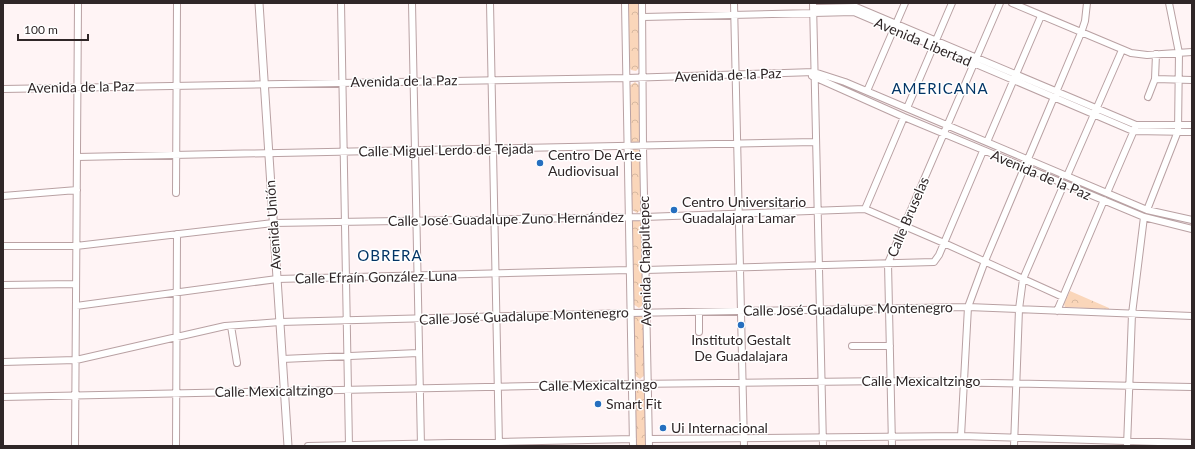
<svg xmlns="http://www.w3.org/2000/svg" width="1195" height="449" viewBox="0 0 1195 449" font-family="Lato,sans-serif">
<defs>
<pattern id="park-crowns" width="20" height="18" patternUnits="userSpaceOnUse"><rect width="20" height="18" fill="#fad6ba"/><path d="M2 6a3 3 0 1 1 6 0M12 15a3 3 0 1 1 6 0" fill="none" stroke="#d7b8a0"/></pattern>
</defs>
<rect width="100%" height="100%" fill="#fff4f5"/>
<path fill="url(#park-crowns)" d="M 628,3 L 639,3 L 640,67 L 636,71 L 631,70 L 629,66 Z
M 635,82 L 640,86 L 640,140 L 638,143 L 632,143 L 630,141 L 629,86 Z
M 634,148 L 641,151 L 642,209 L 637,213 L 631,209 L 630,153 Z
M 634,220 L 638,220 L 642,223 L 644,304 L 639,308 L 633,304 L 631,223 Z
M 1070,291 L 1109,308 L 1109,309 L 1065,307 L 1064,304 Z
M 635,315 L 642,315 L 644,318 L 645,375 L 640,379 L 634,375 L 633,318 Z
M 642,386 L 645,390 L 646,446 L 635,446 L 634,390 L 636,387 Z"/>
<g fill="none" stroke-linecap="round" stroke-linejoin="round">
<defs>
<path id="minor" d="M 341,3 L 349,446
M 412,3 L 421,446
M 490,3 L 499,446
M 625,3 L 633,446
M 642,3 L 643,147 L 649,446
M 734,3 L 744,446
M 813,3 L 823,446
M 1012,3 L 1131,53 L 1147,55 L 1192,52
M 856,7 L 1136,125 L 1192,125
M 813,8 L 856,7
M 643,17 L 854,12 L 1133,131 L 1192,132
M 812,76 L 904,117 L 1144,217 L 1192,229
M 1155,79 L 1192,80
M 3,89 L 627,78 L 814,72 L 845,82 L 1147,210 L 1192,220
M 867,91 L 905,3
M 1148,97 L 1155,79 L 1156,54
M 907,108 L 952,3
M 987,142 L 1041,16
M 77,157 L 816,142
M 1067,176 L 1122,50
M 176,193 L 177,3
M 1107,193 L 1135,128
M 3,196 L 77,190
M 865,209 L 904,117
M 1147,210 L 1178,131 L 1179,53 L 1169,3
M 3,246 L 76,246 L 273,223 L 644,217 L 865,209 L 944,243 L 1063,297
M 645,270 L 934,262 L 939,255 L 983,151
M 3,285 L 76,284
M 76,306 L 277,279 L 629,270
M 1057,311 L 1104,200
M 699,312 L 699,332
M 231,326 L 237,363
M 852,346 L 890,346
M 282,359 L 418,353
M 3,362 L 76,360 L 225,326 L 280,322 L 630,313 L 968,307 L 1192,316
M 3,397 L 631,384 L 891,381 L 1192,387
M 961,436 L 968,307 L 985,261 L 1081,33 L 1085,21 L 1087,3
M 649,439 L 961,436 L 1192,443
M 75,446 L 78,3
M 176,446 L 177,234
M 308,446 L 633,439
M 892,446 L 888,263 L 1000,3
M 1014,446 L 1019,309 L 1023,279 L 1064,184
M 1127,446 L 1132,314 L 1144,217"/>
<path id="major" d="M 259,3 L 288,446"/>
</defs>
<use href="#minor" stroke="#b9a1a3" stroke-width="8"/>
<use href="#major" stroke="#b9a1a3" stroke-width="9"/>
<use href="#minor" stroke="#fff" stroke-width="6"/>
<use href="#major" stroke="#fff" stroke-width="7"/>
</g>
<g fill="#266fbf" stroke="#fff" stroke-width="1.5">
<circle cx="540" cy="163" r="4"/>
<circle cx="674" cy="210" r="4"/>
<circle cx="741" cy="325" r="4"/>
<circle cx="598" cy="404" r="4"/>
<circle cx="663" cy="428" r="4"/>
</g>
<g text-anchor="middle" stroke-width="3" stroke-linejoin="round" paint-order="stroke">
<g font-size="14" fill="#2f2627" stroke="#fff">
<text transform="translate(923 42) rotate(23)" y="5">Avenida Libertad</text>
<text transform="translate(728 75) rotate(-2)" y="5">Avenida de la Paz</text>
<text transform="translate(404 81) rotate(-1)" y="5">Avenida de la Paz</text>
<text transform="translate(81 87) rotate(-1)" y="5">Avenida de la Paz</text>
<text transform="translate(446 150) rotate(-1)" y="5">Calle Miguel Lerdo de Tejada</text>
<text transform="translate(1041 175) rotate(23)" y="5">Avenida de la Paz</text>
<text transform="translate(908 217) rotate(-67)" y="5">Calle Bruselas</text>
<text transform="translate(506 219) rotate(-1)" y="5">Calle José Guadalupe Zuno Hernández</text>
<text transform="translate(273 225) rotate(-94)" y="5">Avenida Unión</text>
<text transform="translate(645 261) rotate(-91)" y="5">Avenida Chapultepec</text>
<text transform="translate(376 277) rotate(-1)" y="5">Calle Efraín González Luna</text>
<text transform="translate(848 309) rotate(-1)" y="5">Calle José Guadalupe Montenegro</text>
<text transform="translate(524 316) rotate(-2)" y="5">Calle José Guadalupe Montenegro</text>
<text x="921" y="386">Calle Mexicaltzingo</text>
<text transform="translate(598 385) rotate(-1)" y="5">Calle Mexicaltzingo</text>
<text transform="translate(274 391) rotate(-1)" y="5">Calle Mexicaltzingo</text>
</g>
<g font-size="14" fill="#2f2627" stroke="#fff" text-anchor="start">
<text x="548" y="160">Centro De Arte<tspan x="548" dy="16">Audiovisual</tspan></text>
<text x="682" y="207">Centro Universitario<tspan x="682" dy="16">Guadalajara Lamar</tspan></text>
<text x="741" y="345" text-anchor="middle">Instituto Gestalt<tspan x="741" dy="16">De Guadalajara</tspan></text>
<text x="606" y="409">Smart Fit</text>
<text x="671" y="433">Ui Internacional</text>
</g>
<g font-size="15" letter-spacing="1" fill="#033566" stroke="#fff">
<text x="940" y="94">AMERICANA</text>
<text x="390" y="261">OBRERA</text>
</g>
</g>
<rect width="1195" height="449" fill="none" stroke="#2f2627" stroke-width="8"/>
<path d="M18 34v6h70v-6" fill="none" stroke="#2f2627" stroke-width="2"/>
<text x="24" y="34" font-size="12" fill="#2f2627" stroke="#ffffff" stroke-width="3" paint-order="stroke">100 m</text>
</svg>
